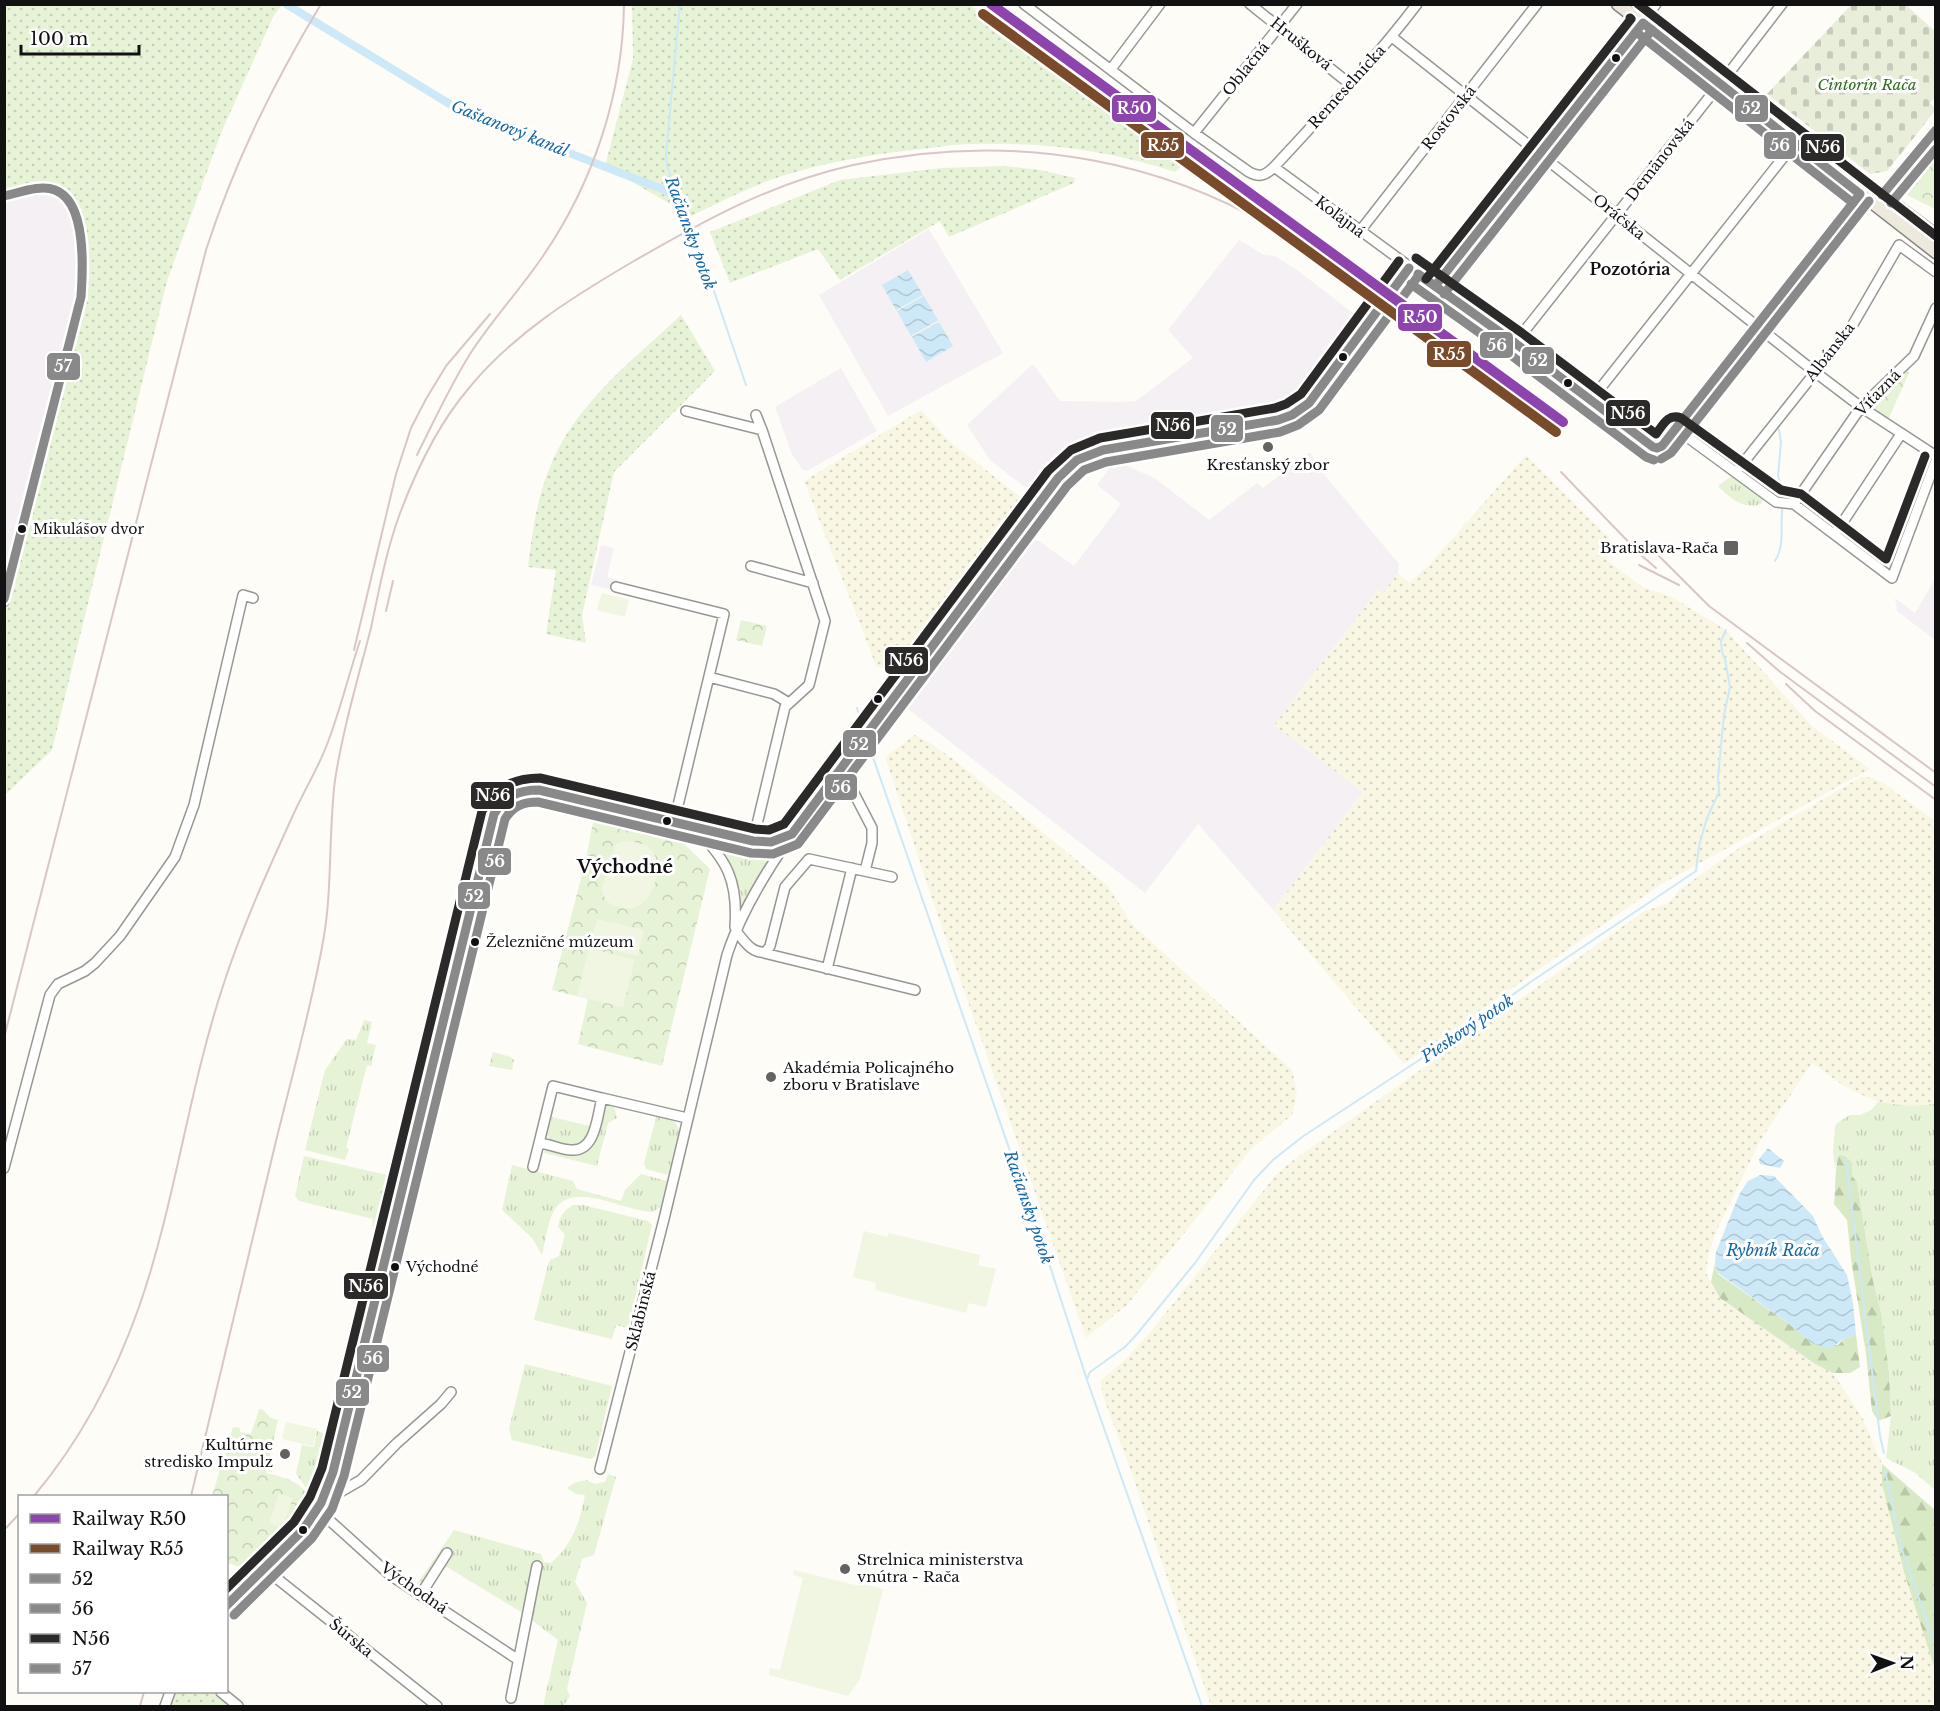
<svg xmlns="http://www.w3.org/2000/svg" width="1940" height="1711" viewBox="0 0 1940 1711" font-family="'Libre Baskerville',serif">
<defs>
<pattern id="farmland-dots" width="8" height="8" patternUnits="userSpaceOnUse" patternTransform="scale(1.5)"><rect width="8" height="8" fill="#f9f7e4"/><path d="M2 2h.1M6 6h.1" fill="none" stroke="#d4d3c3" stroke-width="1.8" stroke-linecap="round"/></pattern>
<pattern id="grass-tufts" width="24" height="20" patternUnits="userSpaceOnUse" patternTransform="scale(1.5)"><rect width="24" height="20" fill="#e7f3d7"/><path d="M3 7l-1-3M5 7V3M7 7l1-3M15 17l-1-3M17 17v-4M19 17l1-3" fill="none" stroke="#c5cfb8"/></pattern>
<pattern id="forest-firs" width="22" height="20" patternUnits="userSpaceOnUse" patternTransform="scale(1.5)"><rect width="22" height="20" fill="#d8eac5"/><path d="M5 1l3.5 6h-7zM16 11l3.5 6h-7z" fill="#b8c8a8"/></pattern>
<pattern id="cemetery-stones" width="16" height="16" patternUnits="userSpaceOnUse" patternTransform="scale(1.5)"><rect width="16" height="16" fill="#e9eedb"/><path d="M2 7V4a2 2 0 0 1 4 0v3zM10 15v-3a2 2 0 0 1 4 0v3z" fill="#c7cbbb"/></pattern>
<pattern id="park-crowns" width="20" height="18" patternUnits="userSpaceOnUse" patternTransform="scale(1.5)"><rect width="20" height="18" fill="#e7f3d7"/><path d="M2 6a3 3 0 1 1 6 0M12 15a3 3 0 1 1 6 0" fill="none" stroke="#c5cfb8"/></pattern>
<pattern id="garden-dots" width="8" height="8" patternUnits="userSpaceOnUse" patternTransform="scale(1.5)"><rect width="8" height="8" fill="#e7f3d7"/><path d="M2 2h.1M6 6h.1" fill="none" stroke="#c5cfb8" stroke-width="1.8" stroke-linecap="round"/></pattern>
<pattern id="water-waves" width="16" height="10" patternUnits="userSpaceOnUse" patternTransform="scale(1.5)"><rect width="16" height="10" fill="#cde8f7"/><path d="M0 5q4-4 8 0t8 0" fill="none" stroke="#afc6d3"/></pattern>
</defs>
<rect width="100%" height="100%" fill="#fdfcf7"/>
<path fill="#f5f0f3" d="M 46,188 L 73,202 L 85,279 L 5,605 L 5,196 Z
M 929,229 L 1003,353 L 888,416 L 819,295 Z
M 1239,240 L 1264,255 L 1275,256 L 1297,270 L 1362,320 L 1304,398 L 1282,412 L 1123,436 L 1095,442 L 1074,455 L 1058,469 L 1042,489 L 1034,494 L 990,460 L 967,425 L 1033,364 L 1060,401 L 1118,402 L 1136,401 L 1193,358 L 1168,330 Z
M 841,368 L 877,431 L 807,471 L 802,469 L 792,454 L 775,407 Z
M 1310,452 L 1323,473 L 1399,564 L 1398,573 L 1383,594 L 1378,590 L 1275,724 L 1363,792 L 1273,910 L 1198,824 L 1145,893 L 899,702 L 961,618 L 978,603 L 1021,538 L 1039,541 L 1074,566 L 1121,504 L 1097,485 L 1112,465 L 1123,464 L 1156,479 L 1209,520 L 1257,483 L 1263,488 Z
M 601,545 L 614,548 L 607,577 L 618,580 L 615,590 L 591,585 Z
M 1935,579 L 1936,640 L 1935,640 L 1897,611 L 1895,598 L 1915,613 Z"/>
<path fill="url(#farmland-dots)" d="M 921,410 L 948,440 L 1024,500 L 904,664 L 877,668 L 804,481 Z
M 1526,455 L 1614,543 L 1607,560 L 1641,586 L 1672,597 L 1726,630 L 1812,726 L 1870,769 L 1660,885 L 1404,1064 L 1273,910 L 1363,792 L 1274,725 L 1378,590 L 1383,593 L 1398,573 L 1409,583 L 1429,565 Z
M 914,735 L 924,739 L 956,761 L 1108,886 L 1132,924 L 1292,1070 L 1297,1094 L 1292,1115 L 1252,1148 L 1127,1305 L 1086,1338 L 933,902 L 885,757 Z
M 1861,777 L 1868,777 L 1882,782 L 1935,821 L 1935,1104 L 1909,1106 L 1878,1102 L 1847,1088 L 1812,1063 L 1760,1141 L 1716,1232 L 1709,1253 L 1706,1273 L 1720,1298 L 1815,1364 L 1833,1373 L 1863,1419 L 1882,1464 L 1882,1484 L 1904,1572 L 1935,1670 L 1935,1706 L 1211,1706 L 1128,1463 L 1104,1399 L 1100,1381 L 1127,1358 L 1156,1325 L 1275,1176 L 1288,1164 L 1643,912 L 1670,902 L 1679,890 L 1739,848 Z"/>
<path fill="url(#grass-tufts)" d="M 1730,477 L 1735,478 L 1764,499 L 1761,504 C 1743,510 1730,498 1718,486 Z
M 707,836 L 760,848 L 775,849 L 740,911 C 739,878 729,860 707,836 Z
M 364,1020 L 372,1022 L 367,1043 L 376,1045 L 372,1060 L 372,1066 L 367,1065 L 346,1148 L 349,1149 L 345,1160 L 305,1150 L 325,1070 L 347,1039 L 356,1040 Z
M 450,1026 L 457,1027 L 399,1266 L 392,1264 L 390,1254 L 442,1039 L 447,1028 Z
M 1878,1102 L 1909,1106 L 1935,1104 L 1935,1490 L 1914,1472 L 1886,1458 L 1891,1416 L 1889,1372 L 1881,1312 L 1873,1281 L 1857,1182 L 1852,1176 L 1852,1162 L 1839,1155 L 1835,1168 L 1833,1152 L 1835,1127 L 1837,1123 L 1850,1115 L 1860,1115 L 1871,1110 Z
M 609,1103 L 614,1106 L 617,1118 L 608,1123 L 597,1166 L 544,1153 L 545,1149 C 598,1161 592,1153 604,1105 Z
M 657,1114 C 669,1117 676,1118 679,1131 L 668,1175 L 646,1169 L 644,1163 Z
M 552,1117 L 590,1126 L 586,1141 L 573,1147 L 550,1140 L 547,1135 Z
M 304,1156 L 391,1176 L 378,1227 L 372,1226 L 373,1219 L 299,1201 L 295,1196 Z
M 512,1165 L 573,1181 L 577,1189 L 621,1201 L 625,1190 L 641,1174 L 667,1181 L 661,1206 L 653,1212 C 623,1212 568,1176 552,1215 C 547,1227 545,1242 542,1255 L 532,1238 L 502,1210 Z
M 573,1205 L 583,1205 L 648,1221 L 652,1225 L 628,1328 L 616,1325 L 612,1339 L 534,1320 L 548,1265 L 550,1260 L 559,1256 L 565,1235 L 558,1227 C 560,1216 563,1211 573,1205 Z
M 525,1364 L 612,1386 L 595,1457 L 590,1459 L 512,1440 L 509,1429 Z
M 317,1431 L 333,1436 L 337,1443 L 322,1491 L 311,1494 L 296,1474 L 302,1445 L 314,1447 Z
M 608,1474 L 616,1477 L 594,1555 L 582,1559 L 575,1582 L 587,1603 L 567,1689 L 570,1696 L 563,1706 L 543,1706 L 558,1640 L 521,1612 L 447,1567 L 417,1584 L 454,1530 L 541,1554 L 544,1562 L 551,1563 C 572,1545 580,1522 585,1495 L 576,1494 L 567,1488 L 574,1483 L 587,1480 L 594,1484 L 605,1482 Z"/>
<path fill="url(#forest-firs)" d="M 1839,1155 L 1845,1156 L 1852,1162 L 1852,1176 L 1857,1182 L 1873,1281 L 1881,1312 L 1889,1372 L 1891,1416 L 1878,1421 L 1872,1411 L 1866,1354 L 1851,1259 L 1847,1220 L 1834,1204 C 1836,1187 1834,1171 1839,1155 Z
M 1715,1263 L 1718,1274 L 1788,1323 L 1812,1343 L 1838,1345 L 1844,1339 L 1856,1335 L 1860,1367 L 1850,1373 L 1833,1373 L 1815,1364 L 1720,1298 L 1711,1282 Z
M 1882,1464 L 1935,1510 L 1935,1670 L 1904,1572 L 1882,1484 Z"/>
<path fill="url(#cemetery-stones)" d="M 1851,5 L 1906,5 L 1935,31 L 1935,97 L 1930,103 L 1935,108 L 1935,111 L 1887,171 L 1870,174 L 1767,94 Z"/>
<path fill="url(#park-crowns)" d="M 1935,153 L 1935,209 L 1903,193 Z
M 1907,371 L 1909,373 L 1888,420 L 1870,407 Z
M 741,620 L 767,626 L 762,646 L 736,640 Z
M 594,817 L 676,836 L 710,869 L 662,1066 L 578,1044 L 588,999 L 552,990 L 586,859 Z
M 493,1052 L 511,1057 L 514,1060 L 512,1070 L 489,1066 Z
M 259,1409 L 262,1409 L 271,1418 L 278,1420 L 266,1473 C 287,1478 305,1482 313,1506 L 282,1547 L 251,1570 L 227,1563 L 226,1496 L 212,1496 L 233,1427 L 240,1428 L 240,1432 L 251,1434 Z"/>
<path fill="url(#garden-dots)" d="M 5,5 L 282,5 L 273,17 L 221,133 L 167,281 L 52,750 L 5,795 L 5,605 L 85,279 L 73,202 L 46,188 L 5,195 Z
M 632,5 L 970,5 L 1186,163 L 1175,172 C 1109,150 1042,142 972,144 C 953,144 933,148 913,150 C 868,155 823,163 779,177 C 749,187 720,202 691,216 L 605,166 L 633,59 Z
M 1004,166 L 1040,170 L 1075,178 L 1074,183 L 949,237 L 940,221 L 840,280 L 818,249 L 730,283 L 710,232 L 840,180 L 942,168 Z
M 681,315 L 715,371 L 614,472 L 582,615 L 586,643 L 546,634 L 556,570 L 528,567 C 532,535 536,502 548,472 C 572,406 632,361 681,315 Z
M 175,1692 L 214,1692 L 230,1706 L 170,1706 Z"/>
<path fill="#f0f6e1" d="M 602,593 L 629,600 L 625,617 L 597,610 Z
M 624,841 C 633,842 643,842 650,849 C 666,863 654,902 634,908 C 629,910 621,908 616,906 C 613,905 610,904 608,902 C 605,900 603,893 601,890 L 616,844 Z
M 597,919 L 644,930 L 638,956 L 590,945 Z
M 589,948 L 635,960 L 623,1007 L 577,996 Z
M 864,1231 L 887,1237 L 889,1233 L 980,1255 L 978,1265 L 996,1269 L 986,1307 L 969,1303 L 966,1313 L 875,1290 L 876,1283 L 853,1277 Z
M 286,1422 L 317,1429 L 313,1446 L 282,1439 Z
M 279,1494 L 293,1498 L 282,1528 L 269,1523 Z
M 794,1570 L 859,1586 L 860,1583 L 883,1589 L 860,1679 L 848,1696 L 769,1675 L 770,1668 L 780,1670 L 803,1578 L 793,1575 Z"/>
<path fill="url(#water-waves)" d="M 908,270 L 923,295 L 896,310 L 882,285 Z
M 924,296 L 938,320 L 911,336 L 897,311 Z
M 939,322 L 953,346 L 926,362 L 912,337 Z
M 1768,1148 L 1784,1161 L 1780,1168 L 1760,1164 L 1759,1159 Z
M 1760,1175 L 1774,1176 L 1813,1216 L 1822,1236 L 1847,1275 L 1853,1303 L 1856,1335 L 1844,1339 L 1829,1349 L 1812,1343 L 1788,1323 L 1718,1273 L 1715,1263 L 1716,1252 L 1739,1195 L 1748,1181 Z"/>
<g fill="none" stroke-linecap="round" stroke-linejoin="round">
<path stroke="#cde8f7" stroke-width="2" d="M 680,4 L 666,154 L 667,166 L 696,238 L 746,385
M 1779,430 L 1781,442 L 1778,476 L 1784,495
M 1775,561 C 1786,544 1779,523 1783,504
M 857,708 L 864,731
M 867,740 L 1049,1263 L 1087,1380 L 1202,1706
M 1846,1159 L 1880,1436 L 1884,1453
M 1087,1379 L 1090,1372 L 1125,1347 L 1137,1334 L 1195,1263 L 1254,1180 L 1273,1160 L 1302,1137 L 1436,1049 L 1532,981 L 1696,871 L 1699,846 L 1707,818 L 1719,792 L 1718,777 L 1724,715 L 1730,687 L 1725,659 L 1722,652 L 1721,641 L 1726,630
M 1885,1470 L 1901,1547 L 1936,1648"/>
<path stroke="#cde8f7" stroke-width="8" d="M 286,4 L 461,111 L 662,189 L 679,200"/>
<defs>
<path id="minor" d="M 1024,4 L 1194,133 L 1249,172 C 1260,178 1266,175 1274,167 C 1323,114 1373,62 1417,4
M 1250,4 L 1351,85
M 1392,37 L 1815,372 L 1861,407 L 1936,456
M 1111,69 L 1160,4
M 1732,69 L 1782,4
M 1194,133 L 1297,4
M 1274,167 L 1656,448 L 1662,446 L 1860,194
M 1882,195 L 1936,129
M 4,196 C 20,193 40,186 55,190 C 86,200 84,272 81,297 L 4,601
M 1360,231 L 1537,4
M 1435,286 L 1611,66 L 1656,4
M 1515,343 L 1715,90
M 1591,400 L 1786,154
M 686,411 L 762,430 L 825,621 L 809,685 L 785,707 L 753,841
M 756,415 L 762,430
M 1675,428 L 1776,502 L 1794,504 L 1892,578 L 1936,460
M 1736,472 L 1852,326 L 1899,245 L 1936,272
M 1794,504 L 1861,407 L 1914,356 L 1936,308
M 1835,534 L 1901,434
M 751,566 L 813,583
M 616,587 L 724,614 L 674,822
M 709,677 L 774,694 L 789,703
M 839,772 L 845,776 L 872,828 L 872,843 L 865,871
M 695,829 C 728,860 738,882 735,927
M 736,931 C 744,941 752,954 766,952 L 770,946 L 785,887 L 809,859 L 892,877
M 764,953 L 915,990
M 827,969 L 852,868
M 553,1086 L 602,1098 C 597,1116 596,1152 571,1150 C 561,1150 550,1144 539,1143 Z
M 602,1098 L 687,1118
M 533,1167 L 539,1143
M 4,1168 L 50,995 L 58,984 L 85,971 L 95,963 L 120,936 L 175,857 L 194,805 L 243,595 L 253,598
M 600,1469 L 664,1219 L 727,955 C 741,912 765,873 791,836
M 321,1503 L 333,1472 L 480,869 C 490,831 490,789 539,790 L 753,841 L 771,842 L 792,834 L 1058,478 L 1077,460 L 1103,450 L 1278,420 L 1292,415 L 1309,403 L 1409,268
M 317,1509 L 390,1575 L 517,1659
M 265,1569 L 437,1706
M 421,1594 L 447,1553
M 226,1606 L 303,1530 L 321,1503 L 361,1480 L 396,1444 L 441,1404 L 451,1392
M 221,1692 L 238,1706
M 511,1698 L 537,1566
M 165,1706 L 170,1692"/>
<path id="major" d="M 1618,4 L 1936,252
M 1712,66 L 1936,236"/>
</defs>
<use href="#minor" stroke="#979795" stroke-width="12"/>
<use href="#major" stroke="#858482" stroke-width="15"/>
<use href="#minor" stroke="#fffffe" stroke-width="9"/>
<use href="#major" stroke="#ede9dc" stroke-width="12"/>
<path stroke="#d9c6c7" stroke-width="2" d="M 1337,271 L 1432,334
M 417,455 C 434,421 450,386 470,354 C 492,320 520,290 543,256 C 593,183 623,94 624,4
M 1561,472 L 1642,556 L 1656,568
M 1644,541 L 1709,606 L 1936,773
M 1639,565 L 1679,585
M 386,611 L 393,581
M 1747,643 L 1779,671 L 1936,787
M 354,650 L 396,474 L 411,428 L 426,399 L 446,366 L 490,314
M 1786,684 L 1815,711 L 1936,800
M 4,1038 L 206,250 C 235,161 273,84 321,4
M 34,1496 C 80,1441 115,1375 139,1307 C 175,1204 188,1093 222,989 C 241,929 268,870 294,813 C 304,791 317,770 326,747 C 340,712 348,676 360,641
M 191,1496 C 219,1378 248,1259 276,1141 C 292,1076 310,1012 322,947 C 333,893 328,835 335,780 C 343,729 358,678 371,628 C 379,590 386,552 399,516 C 415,473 439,423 469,388 C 513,334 574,296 634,261 C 707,219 770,184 853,165 C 1014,130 1177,158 1312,253
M 4,1530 L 20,1513
M 140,1706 L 144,1692"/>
<defs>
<path id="bus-1" d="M 1643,23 L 1860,194
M 1882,195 L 1936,130
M 1418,274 L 1515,343 L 1653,447 L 1657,448
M 1435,286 L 1643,23
M 1657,448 L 1662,446 L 1860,194
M 226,1606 L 303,1530 L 321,1503 L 333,1472 L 494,814 C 505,796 518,790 539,790 L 753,841 L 771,842 L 792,834 L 1058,478 L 1077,460 L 1103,450 L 1278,420 L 1292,415 L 1309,403 L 1409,268"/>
<path id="bus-2" d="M 1636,32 L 1853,203
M 1891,203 L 1936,149
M 1411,284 L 1508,353 L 1646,457 L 1654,460
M 1444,294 L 1652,30
M 1661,459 L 1671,453 L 1869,201
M 234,1615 L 312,1538 L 332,1509 L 344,1476 L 505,819 C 513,806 523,802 538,802 L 751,853 L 773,854 L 798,844 L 1067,486 L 1084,470 L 1106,462 L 1280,432 L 1298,425 L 1319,410 L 1419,275"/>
<path id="bus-3" d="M 1638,4 L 1936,236
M 1416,258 L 1522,333 L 1656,434 C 1663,425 1668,413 1681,418 L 1781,490 L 1801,494 L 1886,559 L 1925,456
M 1426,279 L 1631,19 L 1630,18
M 226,1589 L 294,1522 L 310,1497 L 322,1468 L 482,811 C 494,787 514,778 540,778 L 755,829 L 769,830 L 784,824 L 1048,471 L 1071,450 L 1100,438 L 1275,408 L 1286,404 L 1301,394 L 1399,261"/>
<path id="bus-4" d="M 4,196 C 19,193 40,184 55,190 C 87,202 83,269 81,297 L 4,599"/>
</defs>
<use href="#bus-1" stroke="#fff" stroke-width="14"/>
<use href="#bus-2" stroke="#fff" stroke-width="14"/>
<use href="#bus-3" stroke="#fff" stroke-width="14"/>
<use href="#bus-4" stroke="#fff" stroke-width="14"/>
<use href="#bus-1" stroke="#898989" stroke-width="9"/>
<use href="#bus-2" stroke="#898989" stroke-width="9"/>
<use href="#bus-3" stroke="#2b2a29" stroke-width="9"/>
<use href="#bus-4" stroke="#898989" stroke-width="9"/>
<defs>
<path id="rail-1" d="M 991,4 L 1563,422"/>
<path id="rail-2" d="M 983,14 L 1556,432"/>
</defs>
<use href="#rail-1" stroke="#fff" stroke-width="15"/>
<use href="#rail-2" stroke="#fff" stroke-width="15"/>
<use href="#rail-1" stroke="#8e44ad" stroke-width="10"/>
<use href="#rail-2" stroke="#7a4b2a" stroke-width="10"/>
</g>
<g fill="#111" stroke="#fff" stroke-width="2">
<circle cx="1616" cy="58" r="5"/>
<circle cx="1343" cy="357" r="5"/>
<circle cx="1568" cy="383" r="5"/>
<circle cx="22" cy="529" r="5"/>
<circle cx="878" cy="699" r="5"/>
<circle cx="667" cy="821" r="5"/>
<circle cx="475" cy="942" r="5"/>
<circle cx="395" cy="1267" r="5"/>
<circle cx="303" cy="1530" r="5"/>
</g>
<g fill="#646362" stroke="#fff" stroke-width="2">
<circle cx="1268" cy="447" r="6"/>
<rect x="1723" y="540" width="16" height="16" rx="3"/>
<circle cx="771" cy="1077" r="6"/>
<circle cx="285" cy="1454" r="6"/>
<circle cx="845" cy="1569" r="6"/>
</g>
<g text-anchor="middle" stroke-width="6" stroke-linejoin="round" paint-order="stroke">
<g font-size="14" fill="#111" stroke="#fff" text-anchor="start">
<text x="33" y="534">Mikulášov dvor</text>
<text x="486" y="947">Železničné múzeum</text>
<text x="406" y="1272">Východné</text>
</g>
<g font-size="15" fill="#111" stroke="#fff">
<text transform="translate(1301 44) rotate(39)" y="5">Hrušková</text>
<text transform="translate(1246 69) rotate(-51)" y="5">Oblačná</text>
<text transform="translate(1347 87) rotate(-48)" y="5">Remeselnícka</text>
<text transform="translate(1449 118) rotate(-52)" y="5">Rostovská</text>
<text transform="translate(1660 160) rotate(-52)" y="5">Demänovská</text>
<text transform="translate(1340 217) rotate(37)" y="5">Koľajná</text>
<text transform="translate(1619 217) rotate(39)" y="5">Oráčska</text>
<text transform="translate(1830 352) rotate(-52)" y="5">Albánska</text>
<text transform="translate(1878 393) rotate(-46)" y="5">Víťazná</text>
<text transform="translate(641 1311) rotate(-76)" y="5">Sklabinská</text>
<text transform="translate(414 1588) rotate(35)" y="5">Východná</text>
<text transform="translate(351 1638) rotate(39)" y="5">Šúrska</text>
</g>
<g font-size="15" font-style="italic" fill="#2f6b1f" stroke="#fff">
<text x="1867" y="90">Cintorín Rača</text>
</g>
<g font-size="15" fill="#111" stroke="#fff" text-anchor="end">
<text x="1268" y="470" text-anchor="middle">Kresťanský zbor</text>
<text x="1718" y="553">Bratislava-Rača</text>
<text x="783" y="1073" text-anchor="start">Akadémia Policajného<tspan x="783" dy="17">zboru v Bratislave</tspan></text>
<text x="273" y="1450">Kultúrne<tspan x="273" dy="17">stredisko Impulz</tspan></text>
<text x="857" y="1565" text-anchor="start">Strelnica ministerstva<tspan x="857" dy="17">vnútra - Rača</tspan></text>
</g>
<g font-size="16" font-style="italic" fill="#1768a6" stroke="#fff">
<text transform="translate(510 128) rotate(22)" y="6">Gaštanový kanál</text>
<text transform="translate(691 233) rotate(70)" y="6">Račiansky potok</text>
<text transform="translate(1467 1028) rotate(-34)" y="6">Pieskový potok</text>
<text transform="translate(1029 1207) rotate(71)" y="6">Račiansky potok</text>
<text x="1773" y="1256">Rybník Rača</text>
</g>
<g font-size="16" font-weight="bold" fill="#111" stroke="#fff">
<text x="1630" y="275">Pozotória</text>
</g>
<g font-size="18" font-weight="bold" fill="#111" stroke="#fff">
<text x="625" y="873">Východné</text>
</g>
</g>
<g stroke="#fff" stroke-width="2">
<rect x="1111" y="94" width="46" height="29" rx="6" fill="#8e44ad"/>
<rect x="1734" y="94" width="35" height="29" rx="6" fill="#898989"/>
<rect x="1140" y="131" width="45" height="28" rx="6" fill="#7a4b2a"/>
<rect x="1763" y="131" width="34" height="29" rx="6" fill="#898989"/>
<rect x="1800" y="133" width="45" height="29" rx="6" fill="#2b2a29"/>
<rect x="1397" y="303" width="46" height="29" rx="6" fill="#8e44ad"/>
<rect x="1479" y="331" width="35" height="28" rx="6" fill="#898989"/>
<rect x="1426" y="340" width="46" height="28" rx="6" fill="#7a4b2a"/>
<rect x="1521" y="346" width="34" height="29" rx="6" fill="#898989"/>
<rect x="46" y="352" width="35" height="29" rx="6" fill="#898989"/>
<rect x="1605" y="399" width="46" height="28" rx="6" fill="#2b2a29"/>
<rect x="1150" y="411" width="45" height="29" rx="6" fill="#2b2a29"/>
<rect x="1210" y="414" width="34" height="29" rx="6" fill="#898989"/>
<rect x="884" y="646" width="45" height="29" rx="6" fill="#2b2a29"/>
<rect x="842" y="729" width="35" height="29" rx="6" fill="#898989"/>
<rect x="824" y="773" width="34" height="28" rx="6" fill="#898989"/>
<rect x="470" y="781" width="45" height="29" rx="6" fill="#2b2a29"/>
<rect x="477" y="847" width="35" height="29" rx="6" fill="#898989"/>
<rect x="457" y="881" width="34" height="29" rx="6" fill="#898989"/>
<rect x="343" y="1272" width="46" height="28" rx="6" fill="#2b2a29"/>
<rect x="356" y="1344" width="34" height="29" rx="6" fill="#898989"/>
<rect x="335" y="1378" width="35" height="29" rx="6" fill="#898989"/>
</g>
<g font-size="16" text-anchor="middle" font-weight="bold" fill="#fff">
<text x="1134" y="114">R50</text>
<text x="1751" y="114">52</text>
<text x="1163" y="151">R55</text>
<text x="1780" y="151">56</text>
<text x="1823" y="153">N56</text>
<text x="1420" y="323">R50</text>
<text x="1497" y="351">56</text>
<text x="1449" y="360">R55</text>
<text x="1538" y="366">52</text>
<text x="63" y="372">57</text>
<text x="1628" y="419">N56</text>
<text x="1173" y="431">N56</text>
<text x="1227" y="435">52</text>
<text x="906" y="666">N56</text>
<text x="859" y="750">52</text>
<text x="841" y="793">56</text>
<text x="493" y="801">N56</text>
<text x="495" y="867">56</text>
<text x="474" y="902">52</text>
<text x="366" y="1292">N56</text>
<text x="373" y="1364">56</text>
<text x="352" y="1398">52</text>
</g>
<rect width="1940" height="1711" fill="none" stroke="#111111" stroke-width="12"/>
<rect x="18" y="1495" width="210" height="198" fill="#ffffff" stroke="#a0a0a0" stroke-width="1.5"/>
<rect x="30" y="1514" width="30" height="9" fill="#8e44ad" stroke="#a0a0a0" stroke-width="1.5"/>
<text x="72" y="1525" font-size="18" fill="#111111">Railway R50</text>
<rect x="30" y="1544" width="30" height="9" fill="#7a4b2a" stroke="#a0a0a0" stroke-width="1.5"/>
<text x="72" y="1555" font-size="18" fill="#111111">Railway R55</text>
<rect x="30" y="1574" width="30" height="9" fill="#898989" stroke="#a0a0a0" stroke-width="1.5"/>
<text x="72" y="1585" font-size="18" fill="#111111">52</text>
<rect x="30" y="1604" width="30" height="9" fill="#898989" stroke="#a0a0a0" stroke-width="1.5"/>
<text x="72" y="1615" font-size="18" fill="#111111">56</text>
<rect x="30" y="1634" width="30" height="9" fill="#2b2a29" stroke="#a0a0a0" stroke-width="1.5"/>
<text x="72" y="1645" font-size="18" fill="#111111">N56</text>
<rect x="30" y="1664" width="30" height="9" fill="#898989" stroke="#a0a0a0" stroke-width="1.5"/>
<text x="72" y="1675" font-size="18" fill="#111111">57</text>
<g transform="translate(1892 1663) rotate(89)" stroke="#ffffff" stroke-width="4.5" paint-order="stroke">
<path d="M0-4.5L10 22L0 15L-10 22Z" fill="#111111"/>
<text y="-9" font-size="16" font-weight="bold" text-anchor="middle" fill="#111111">N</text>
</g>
<path d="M21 45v9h118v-9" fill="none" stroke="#111111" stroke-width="3"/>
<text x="30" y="45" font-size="18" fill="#111111" stroke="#ffffff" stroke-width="4.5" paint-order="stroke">100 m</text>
</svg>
